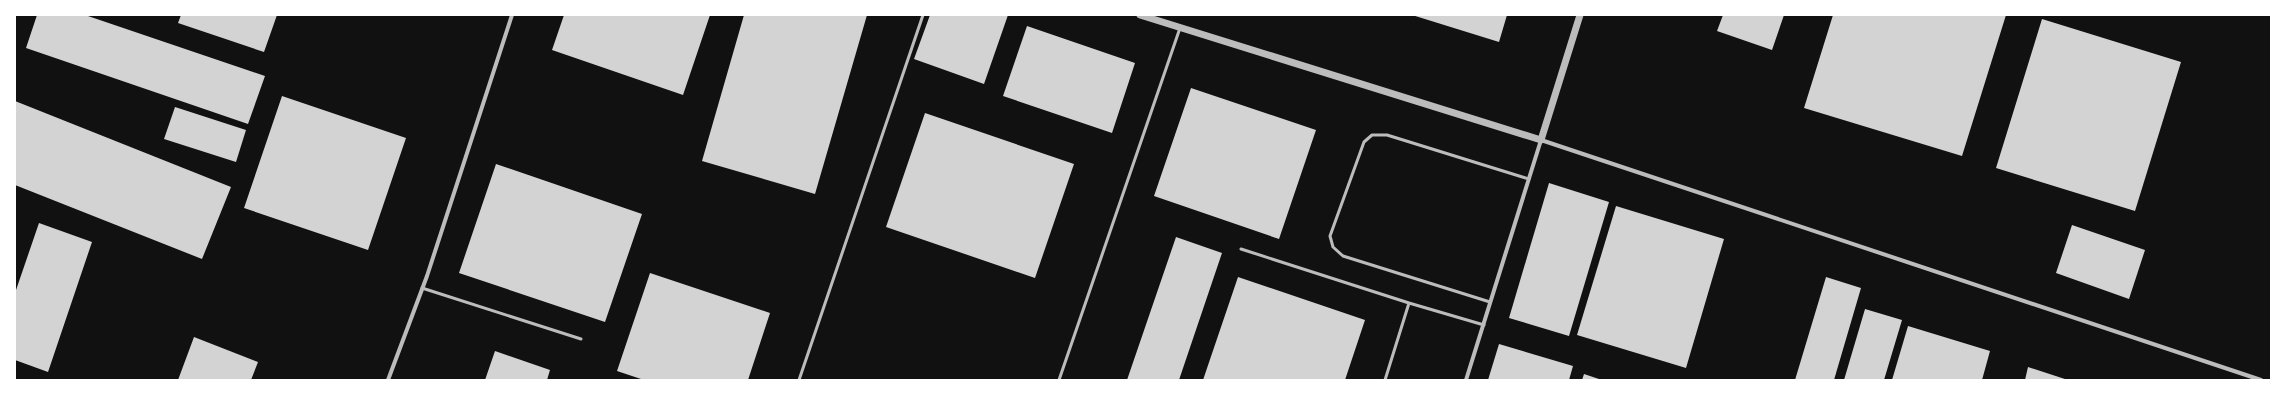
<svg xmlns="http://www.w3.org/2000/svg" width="2286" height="395" viewBox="0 0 2286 395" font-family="'DM Sans',sans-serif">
<rect width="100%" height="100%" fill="#111"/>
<path fill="#d3d3d3" d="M 37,15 L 85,15 L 265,76 L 248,124 L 26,48 Z
M 181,15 L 277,15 L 264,52 L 178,23 Z
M 564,15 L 710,15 L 683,95 L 552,50 Z
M 744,15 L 867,15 L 815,194 L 702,161 Z
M 930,15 L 1008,15 L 984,84 L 914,59 Z
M 1412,15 L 1507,15 L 1499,42 Z
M 1723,15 L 1784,15 L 1772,50 L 1717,31 Z
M 1833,15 L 2006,15 L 1962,156 L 1804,108 Z
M 2042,19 L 2181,62 L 2135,211 L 1996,168 Z
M 1027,26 L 1135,63 L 1112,133 L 1003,96 Z
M 1191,88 L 1316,130 L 1279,239 L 1154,196 Z
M 282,96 L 406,138 L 368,250 L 244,208 Z
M 15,101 L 231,187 L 202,259 L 15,185 Z
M 175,107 L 246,130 L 236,162 L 164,139 Z
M 925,113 L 1074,164 L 1035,278 L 886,227 Z
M 496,164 L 642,214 L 605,322 L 459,273 Z
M 1549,183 L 1609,202 L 1569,336 L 1509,318 Z
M 1616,206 L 1724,239 L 1686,368 L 1577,335 Z
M 39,223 L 92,242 L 48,372 L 15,360 L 15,293 Z
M 2072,225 L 2145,250 L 2129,299 L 2056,273 Z
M 1176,237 L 1222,253 L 1179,380 L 1127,380 Z
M 650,273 L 770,313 L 748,380 L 644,380 L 617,371 Z
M 1238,277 L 1365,320 L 1345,380 L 1203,380 Z
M 1826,277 L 1861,288 L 1834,380 L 1795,380 Z
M 1865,309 L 1902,320 L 1884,380 L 1844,380 Z
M 1908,326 L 1990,351 L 1982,380 L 1892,380 Z
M 194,337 L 258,362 L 251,380 L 178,380 Z
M 1499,344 L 1573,366 L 1569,380 L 1488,380 Z
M 495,351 L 550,370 L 547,380 L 485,380 Z
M 2028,367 L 2068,380 L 2025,380 Z
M 1584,374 L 1602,380 L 1582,380 Z"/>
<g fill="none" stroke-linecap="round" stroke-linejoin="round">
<path stroke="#bcbcbc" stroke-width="3" d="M 1241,249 L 1409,303
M 422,288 L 581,339
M 1490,302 L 1343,256 L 1333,247 L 1330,236 L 1364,142 L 1372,135 L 1387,135 L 1529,179
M 799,380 L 923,15
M 1059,380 L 1180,28
M 1385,380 L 1409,303 L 1484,325"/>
<path stroke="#bcbcbc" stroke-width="4" d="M 388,380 L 427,276 L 512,15
M 1466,380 L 1541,140 L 2261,380"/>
<path stroke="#bcbcbc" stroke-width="7" d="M 1140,15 L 1541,140 L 1580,15"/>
</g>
<rect width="2286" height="395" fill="none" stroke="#ffffff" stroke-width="32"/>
</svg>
